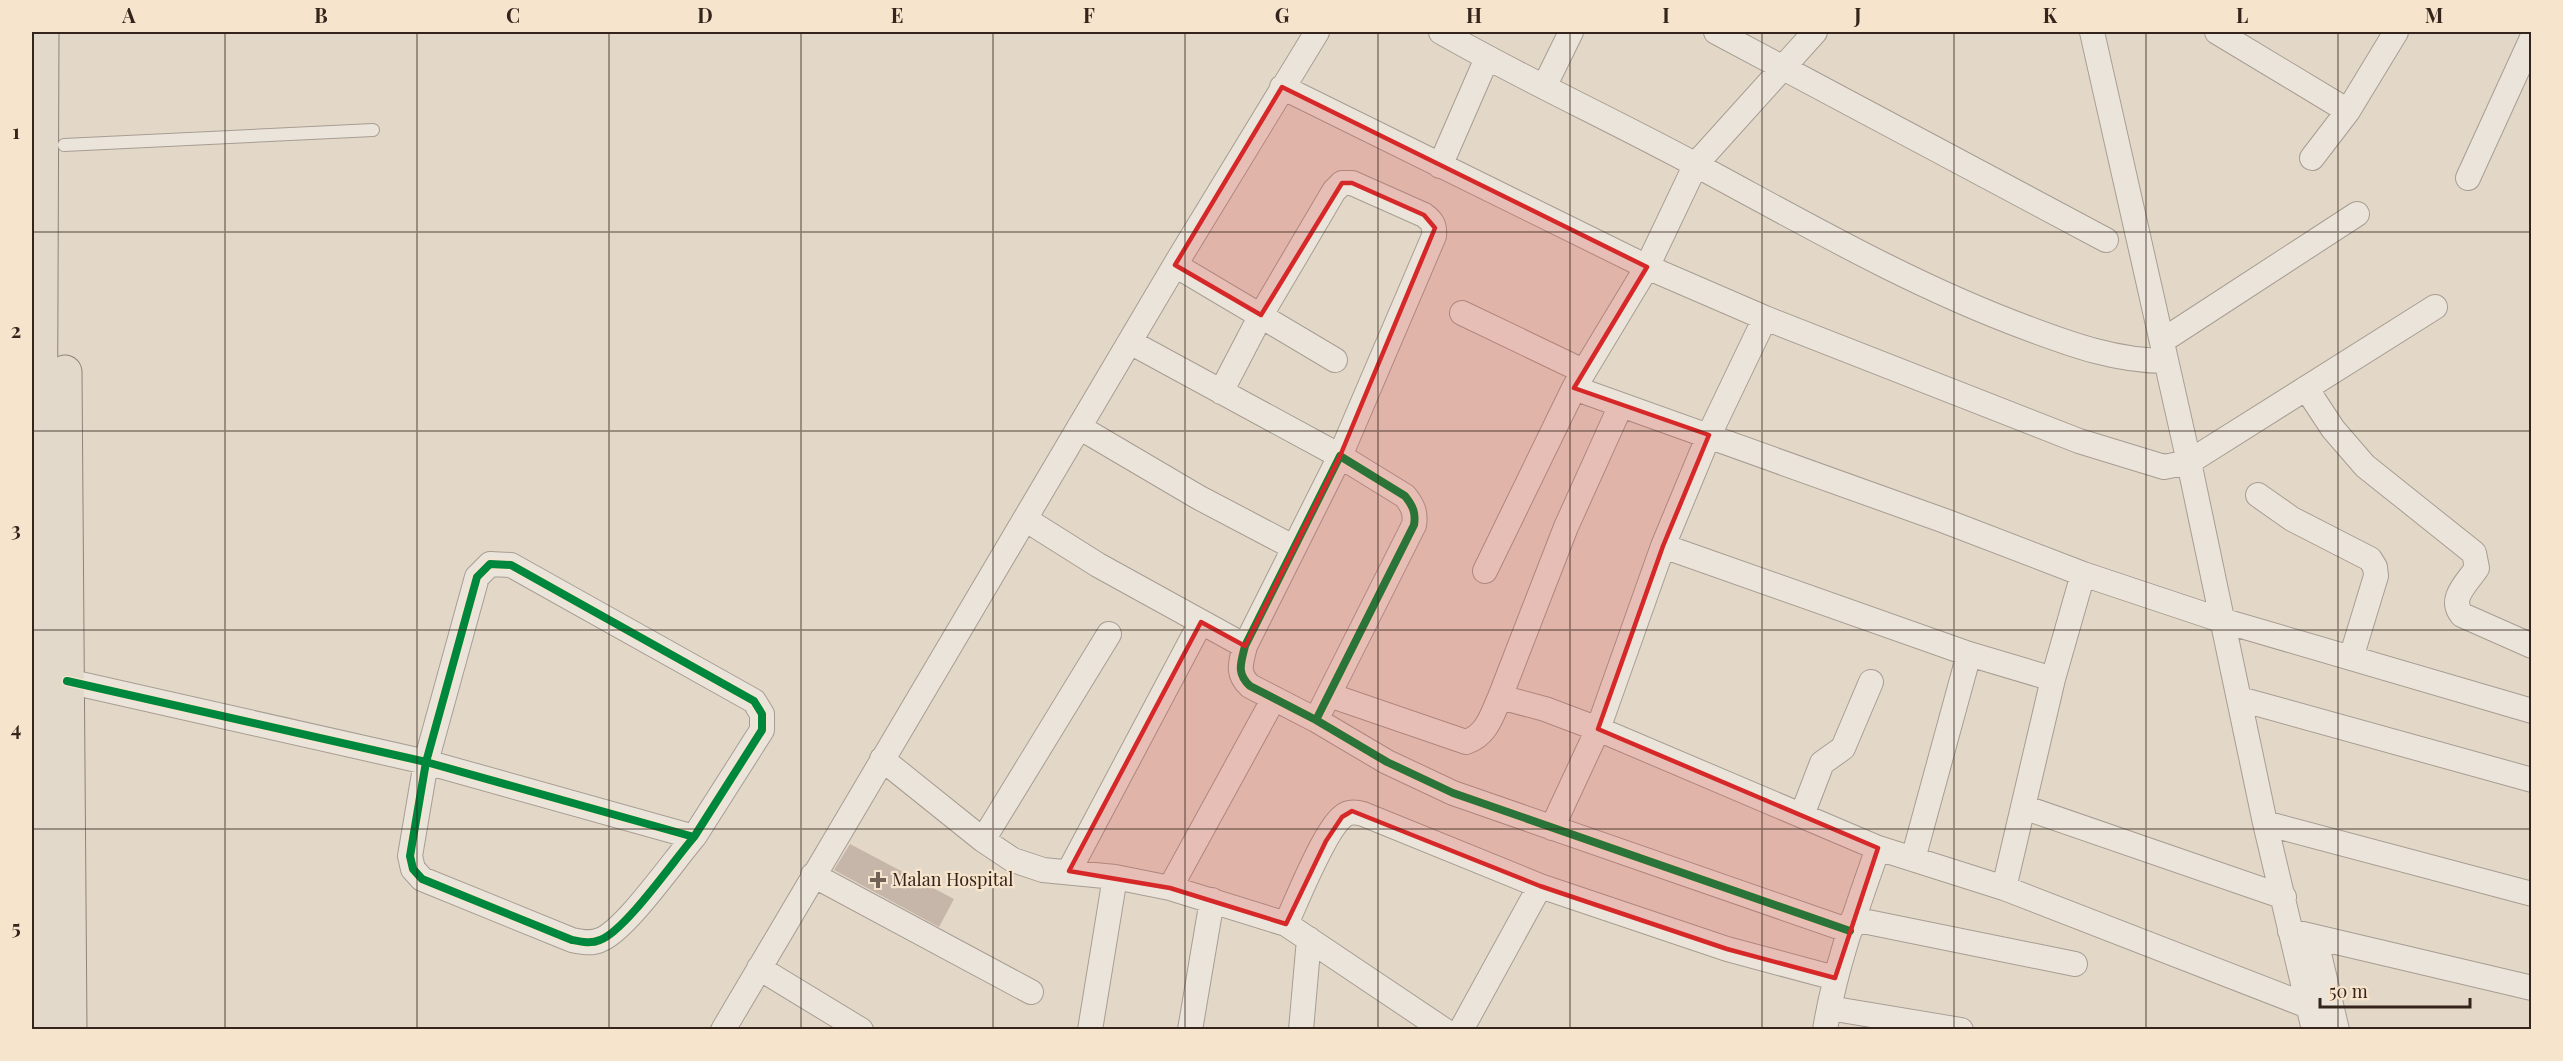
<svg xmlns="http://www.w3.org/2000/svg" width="2563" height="1061" viewBox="0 0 2563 1061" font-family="'Playfair Display',serif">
<rect width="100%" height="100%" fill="#e3d8c8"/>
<path fill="#c6b5a9" d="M 850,844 L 954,899 L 939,927 L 834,870 Z"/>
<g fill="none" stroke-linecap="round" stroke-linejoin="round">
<defs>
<path id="service" d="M 64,145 L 373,130"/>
<path id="minor" d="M 1441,32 C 1525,80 1613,120 1698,166 C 1806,224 1911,285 2027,328 C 2072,345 2117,361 2166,361
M 1716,32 L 2106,240
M 2092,32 L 2189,462 L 2265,823 L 2314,1030
M 2217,32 L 2348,111
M 1282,87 L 1647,267 L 1765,318 L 1709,435 L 1663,546 L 1598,729 L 1552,828
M 1544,87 L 1571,32
M 2312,158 L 2348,111 L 2396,32
M 1440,166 L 1487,58
M 2468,178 L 2532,38
M 1175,265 L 1335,360
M 1462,313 L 1583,371
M 1765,318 L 2079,441 L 2164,467 L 2189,462 L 2435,307
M 2162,341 L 2357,214
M 1130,342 L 1340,456 L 1434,236 C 1435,225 1432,221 1424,215 L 1352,183 L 1342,183 L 1334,191 L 1261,315 L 1221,392
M 1574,388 L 1945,521 L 2083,574 L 2221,620 L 2532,711
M 2306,388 L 2333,429 L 2365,466 L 2474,553 L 2477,568 C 2467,583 2448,599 2462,615 L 2532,646
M 1079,427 L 1198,497 L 1293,547
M 2258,495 L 2292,519 L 2370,559 L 2375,567 L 2376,576 L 2351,658
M 1025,519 L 1098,565 L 1245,646
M 1663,546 L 1969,654 L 1913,859
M 1485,571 L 1574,388 L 1647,267 L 1696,164 L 1815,32
M 1969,654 L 2053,679
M 67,681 L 426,762 L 694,837 L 762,730 L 762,714 L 754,701 L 511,565 L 490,564 L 477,577 L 426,762 L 410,856 L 413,869 L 422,879 L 572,940 C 582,942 591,944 600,940 C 625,931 674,860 694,837
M 1329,695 L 1466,742 C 1487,735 1492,715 1500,697 L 1545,709 L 1598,729 L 1878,848 L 2004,888 L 2308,1006
M 1500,697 L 1566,527 L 1621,405
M 2240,699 L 2532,780
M 1316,720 L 1414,525 C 1416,513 1413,506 1405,496 L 1340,456 L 1245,646 C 1241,663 1236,673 1250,686 L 1316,720 L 1387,762 L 1453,793 L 1850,931
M 882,759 L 983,840 L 1013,860 L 1043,870 L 1115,877 L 1170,888 L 1286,924 L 1444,1030
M 2023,807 L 2284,897
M 1802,815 L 1822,763 L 1843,748 L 1871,682
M 2265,823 L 2532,894
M 983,840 L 1109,634
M 1069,871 L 1201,622
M 813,875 L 1031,992
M 1170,888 L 1273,700
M 2004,888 L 2053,679 L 2083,574
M 1853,919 L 2075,964
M 1286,924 C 1297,900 1324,832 1342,817 C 1348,811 1356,812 1363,814 L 1540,886 L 1727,949 L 1835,978
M 2290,931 L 2532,988
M 2315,937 L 2337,1030
M 759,968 L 861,1030
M 1829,1008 L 1961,1030
M 723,1030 L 1175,265 L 1317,32
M 1090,1030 L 1115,877
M 1190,1030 L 1212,900
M 1301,1030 L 1309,939
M 1461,1030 L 1540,886
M 1825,1030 C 1835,967 1857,908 1878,848"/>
<path id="primary" d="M 42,32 L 39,816 L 47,1030
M 65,372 L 70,1030"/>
</defs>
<use href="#service" stroke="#a79d92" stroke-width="14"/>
<use href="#minor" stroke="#a79d92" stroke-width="26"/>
<use href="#primary" stroke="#8d8379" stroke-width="35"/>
<use href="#service" stroke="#ebe4da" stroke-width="12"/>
<use href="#minor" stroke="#ebe4da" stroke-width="24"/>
<use href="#primary" stroke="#e2d9cb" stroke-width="33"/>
<defs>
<path id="cycleway" d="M 67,681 L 426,762 L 694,837 L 762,730 L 762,714 L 754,701 L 511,565 L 490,564 L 477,577 L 426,762 L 410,856 L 413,869 L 422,879 L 572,940 C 582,942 591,944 600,940 C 625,931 674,860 694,837
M 1316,720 L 1414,525 C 1416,513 1413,506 1405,496 L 1340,456 L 1245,646 C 1241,663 1236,673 1250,686 L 1316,720 L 1387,762 L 1453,793 L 1850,931"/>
</defs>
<use href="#cycleway" stroke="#f6e4cc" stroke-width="11"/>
<use href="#cycleway" stroke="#00873e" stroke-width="8"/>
</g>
<path fill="#d62828" fill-opacity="0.2" stroke="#d62828" stroke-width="4.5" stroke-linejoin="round" d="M 1282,87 L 1647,267 L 1574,388 L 1709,435 L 1663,546 L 1598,729 L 1878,848 L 1835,978 L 1727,949 L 1540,886 L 1352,811 L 1342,817 L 1326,841 L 1286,924 L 1170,888 L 1069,871 L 1201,622 L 1245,646 L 1340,456 L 1435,228 L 1424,215 L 1352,183 L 1342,183 L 1261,315 L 1175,265 Z"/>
<path fill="none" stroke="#35241b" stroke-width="1.5" stroke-opacity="0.55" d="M 225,32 L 225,1030M 417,32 L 417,1030M 609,32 L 609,1030M 801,32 L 801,1030M 993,32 L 993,1030M 1185,32 L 1185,1030M 1378,32 L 1378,1030M 1570,32 L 1570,1030M 1762,32 L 1762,1030M 1954,32 L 1954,1030M 2146,32 L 2146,1030M 2338,32 L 2338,1030M 32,232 L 2532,232M 32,431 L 2532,431M 32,630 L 2532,630M 32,829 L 2532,829"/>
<path fill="#726358" stroke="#f6e4cc" stroke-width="2" d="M875 871h6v6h6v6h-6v6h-6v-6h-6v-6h6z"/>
<g text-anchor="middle" stroke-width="4.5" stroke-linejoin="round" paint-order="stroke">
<g font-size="18" fill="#35241b" stroke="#f6e4cc" text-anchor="start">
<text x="892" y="886">Malan Hospital</text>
</g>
</g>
<rect width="2563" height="1061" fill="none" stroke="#f6e4cc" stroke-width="66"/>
<path d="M2320 998v9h150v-9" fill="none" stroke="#35241b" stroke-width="3"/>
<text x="2329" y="998" font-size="18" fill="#35241b" stroke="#f6e4cc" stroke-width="4.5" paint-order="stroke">50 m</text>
<rect x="33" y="33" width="2497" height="995" fill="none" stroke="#35241b" stroke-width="2"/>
<g font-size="20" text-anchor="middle" font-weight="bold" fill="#35241b">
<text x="129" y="23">A</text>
<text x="321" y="23">B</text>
<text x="513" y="23">C</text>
<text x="705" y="23">D</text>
<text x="897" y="23">E</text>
<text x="1089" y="23">F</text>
<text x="1282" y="23">G</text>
<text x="1474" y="23">H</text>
<text x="1666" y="23">I</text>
<text x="1858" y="23">J</text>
<text x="2050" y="23">K</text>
<text x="2242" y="23">L</text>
<text x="2434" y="23">M</text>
<text x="16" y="139">1</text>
<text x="16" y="338">2</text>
<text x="16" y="537">3</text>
<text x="16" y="736">4</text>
<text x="16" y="935">5</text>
</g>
</svg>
